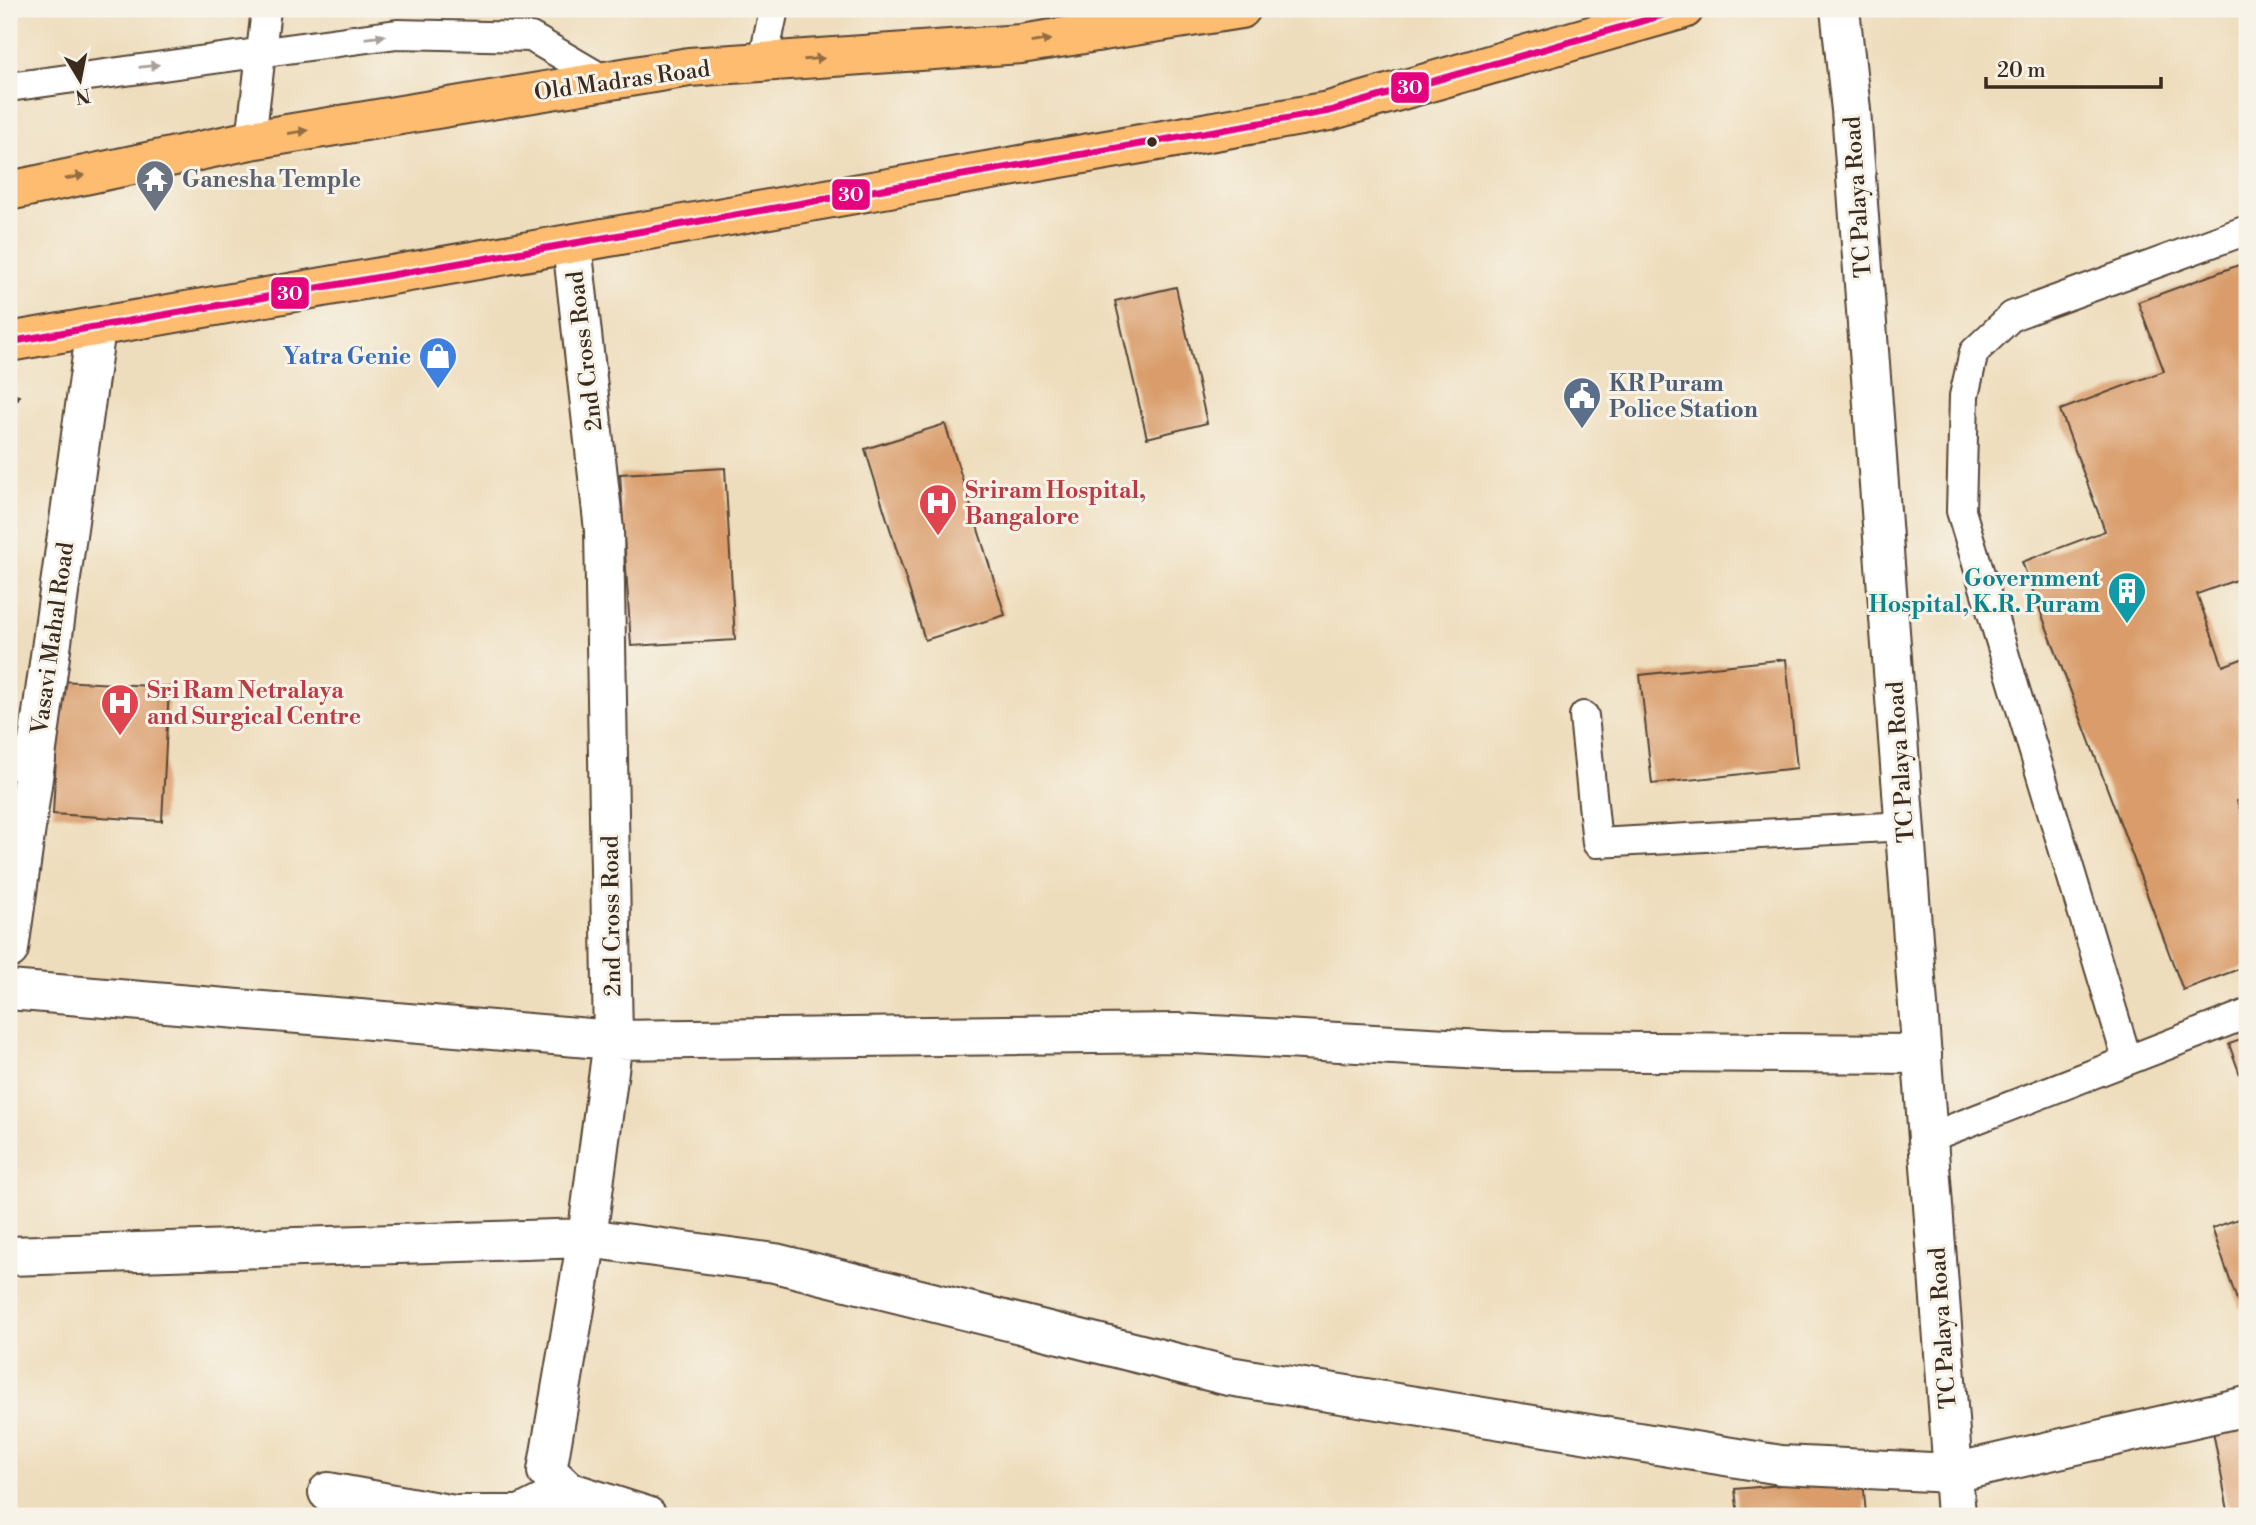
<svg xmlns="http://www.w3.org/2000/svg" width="2256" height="1525" viewBox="0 0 2256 1525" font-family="'Libre Bodoni',serif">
<rect width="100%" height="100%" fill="#f7f3e8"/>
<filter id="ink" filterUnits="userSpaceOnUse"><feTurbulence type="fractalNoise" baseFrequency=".0143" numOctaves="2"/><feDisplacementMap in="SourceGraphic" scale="14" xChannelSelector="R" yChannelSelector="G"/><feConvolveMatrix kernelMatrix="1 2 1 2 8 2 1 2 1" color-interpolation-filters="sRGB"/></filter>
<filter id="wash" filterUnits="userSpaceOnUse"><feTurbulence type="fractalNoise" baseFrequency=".00686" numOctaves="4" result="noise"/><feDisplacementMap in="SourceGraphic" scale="28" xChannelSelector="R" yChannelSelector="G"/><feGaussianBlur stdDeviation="1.57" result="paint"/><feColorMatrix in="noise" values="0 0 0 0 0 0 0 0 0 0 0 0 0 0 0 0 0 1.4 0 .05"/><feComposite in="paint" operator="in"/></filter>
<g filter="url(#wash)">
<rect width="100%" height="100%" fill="#eeddbc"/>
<g id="blocks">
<path fill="#d99c6b" d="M 2247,262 L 2247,576 L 2197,594 L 2223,666 L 2247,657 L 2247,797 L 2237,801 L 2247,831 L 2247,966 L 2183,990 L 2022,562 L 2105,531 L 2060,410 L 2164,371 L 2138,302 Z
M 1176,287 L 1207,423 L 1147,438 L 1115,301 Z
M 945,424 L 1005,615 L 925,640 L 865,449 Z
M 725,468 L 735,640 L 631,646 L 620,474 Z
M 1786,659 L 1797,768 L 1652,784 L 1640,675 Z
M 60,681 L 169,687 L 162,821 L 53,814 Z
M 2247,1038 L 2247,1094 L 2229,1044 Z
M 2247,1216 L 2247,1306 L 2240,1309 L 2212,1228 Z
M 2247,1425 L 2247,1516 L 2229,1516 L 2213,1431 Z
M 1863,1478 L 1866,1516 L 1738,1516 L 1735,1489 Z"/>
</g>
</g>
<g filter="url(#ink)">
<use href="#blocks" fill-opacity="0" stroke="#564536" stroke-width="2"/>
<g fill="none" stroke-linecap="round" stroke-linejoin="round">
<defs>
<path id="service" d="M 763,62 L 774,9
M 9,87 L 397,34 L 531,37 L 606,81
M 251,140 L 266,9
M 1584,716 L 1597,843 L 1905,826
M 2127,1059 L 1961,511 L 1964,396 L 1974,352 L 2012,316 L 2247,230
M 1928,1138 L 2247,1014"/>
<path id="minor" d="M 572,245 L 604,530 L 613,1040 L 587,1238 L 547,1471 L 568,1491 L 647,1516
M 9,760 L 36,759
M 9,990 L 613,1040 L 1177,1033 L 1501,1051 L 1922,1054
M 9,1256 L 587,1238 L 775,1263 L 1229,1376 L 1781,1465 L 1953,1473 L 1956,1516
M 328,1492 L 454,1515 L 520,1515 L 568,1491"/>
<path id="tertiary" d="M 1840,9 L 1851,110 L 1953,1473 L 2247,1406
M 9,949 L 96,328"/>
<path id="trunk" d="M 9,191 L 251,140 L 689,67 L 1021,44 L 1241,9
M 9,342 L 1329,111 L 1684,9"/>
</defs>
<use href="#service" stroke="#564536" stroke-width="32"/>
<use href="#minor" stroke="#564536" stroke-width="42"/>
<use href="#tertiary" stroke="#564536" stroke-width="42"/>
<use href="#trunk" stroke="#564536" stroke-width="42"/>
<path stroke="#564536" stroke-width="4.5" stroke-dasharray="5 5" stroke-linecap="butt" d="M 9,418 L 19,393"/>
<use href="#service" stroke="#fff" stroke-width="28"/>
<use href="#minor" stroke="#fff" stroke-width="38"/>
<use href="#tertiary" stroke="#fff" stroke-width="38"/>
<use href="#trunk" stroke="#fdbc70" stroke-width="38"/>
<defs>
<path id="bus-1" d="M 9,342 L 1329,111 L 1684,9"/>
</defs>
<use href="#bus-1" stroke="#f7f3e8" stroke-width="12"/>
<use href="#bus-1" stroke="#e5007d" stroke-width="7"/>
</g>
<defs><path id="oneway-solid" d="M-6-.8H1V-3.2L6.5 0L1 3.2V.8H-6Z" transform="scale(1.75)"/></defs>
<g fill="#a79f9a">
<use href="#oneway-solid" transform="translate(375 37) rotate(-7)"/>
<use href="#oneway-solid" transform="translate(149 66) rotate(-7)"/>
</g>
<g fill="#926c43">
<use href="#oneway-solid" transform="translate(1041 41) rotate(-9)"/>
<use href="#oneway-solid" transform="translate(814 59) rotate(-4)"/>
<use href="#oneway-solid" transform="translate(298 132) rotate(-9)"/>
<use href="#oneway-solid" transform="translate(75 177) rotate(-12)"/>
</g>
</g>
<defs>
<symbol id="temple-pin" viewBox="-11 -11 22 30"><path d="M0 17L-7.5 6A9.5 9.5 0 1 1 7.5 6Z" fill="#6b7280" stroke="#f7f3e8"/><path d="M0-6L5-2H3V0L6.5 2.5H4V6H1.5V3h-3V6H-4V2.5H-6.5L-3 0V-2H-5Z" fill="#fff"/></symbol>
<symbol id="shop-pin" viewBox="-11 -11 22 30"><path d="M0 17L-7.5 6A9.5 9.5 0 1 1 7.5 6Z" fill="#3f7fe0" stroke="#f7f3e8"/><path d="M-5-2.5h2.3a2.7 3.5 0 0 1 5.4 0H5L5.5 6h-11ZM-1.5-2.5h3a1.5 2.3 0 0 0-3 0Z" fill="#fff"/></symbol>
<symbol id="civic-pin" viewBox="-11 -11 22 30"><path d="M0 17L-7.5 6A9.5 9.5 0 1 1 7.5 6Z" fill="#5c6f8a" stroke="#f7f3e8"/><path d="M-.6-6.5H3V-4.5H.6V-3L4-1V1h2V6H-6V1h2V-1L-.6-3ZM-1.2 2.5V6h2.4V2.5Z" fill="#fff"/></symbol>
<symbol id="hospital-pin" viewBox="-11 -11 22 30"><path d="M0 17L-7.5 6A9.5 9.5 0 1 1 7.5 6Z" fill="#e0444e" stroke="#f7f3e8"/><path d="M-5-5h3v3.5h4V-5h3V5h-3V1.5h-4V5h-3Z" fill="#fff"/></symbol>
<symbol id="building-pin" viewBox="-11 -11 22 30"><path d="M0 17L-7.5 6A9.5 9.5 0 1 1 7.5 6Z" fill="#0f9aa8" stroke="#f7f3e8"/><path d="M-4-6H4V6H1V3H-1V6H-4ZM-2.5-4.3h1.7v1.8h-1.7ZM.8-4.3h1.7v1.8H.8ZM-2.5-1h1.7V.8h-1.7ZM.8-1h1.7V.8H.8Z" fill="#fff"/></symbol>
</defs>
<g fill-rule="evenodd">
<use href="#temple-pin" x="133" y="157" width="44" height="60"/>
<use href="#shop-pin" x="416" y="334" width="44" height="60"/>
<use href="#civic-pin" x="1560" y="374" width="44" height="60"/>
<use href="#hospital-pin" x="916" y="481" width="44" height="60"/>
<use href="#building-pin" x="2105" y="569" width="44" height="60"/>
<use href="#hospital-pin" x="98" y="681" width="44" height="60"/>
</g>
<circle fill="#3b2a1e" stroke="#f7f3e8" stroke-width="2.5" cx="1152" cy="142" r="6"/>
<g text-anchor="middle" stroke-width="6" stroke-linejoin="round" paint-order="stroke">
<g font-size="23" fill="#3b2a1e" stroke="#f7f3e8">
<text transform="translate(622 80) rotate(-8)" y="8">Old Madras Road</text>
<text transform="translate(1857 197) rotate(-94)" y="8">TC Palaya Road</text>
<text transform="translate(584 351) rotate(-97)" y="8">2nd Cross Road</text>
<text transform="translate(52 638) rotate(-82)" y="8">Vasavi Mahal Road</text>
<text transform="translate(1900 762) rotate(-94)" y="8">TC Palaya Road</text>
<text transform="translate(611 916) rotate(-91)" y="8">2nd Cross Road</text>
<text transform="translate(1942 1328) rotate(-94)" y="8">TC Palaya Road</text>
</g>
<g font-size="23" font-weight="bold" fill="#5b616d" stroke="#f7f3e8" text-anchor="start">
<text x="182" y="187">Ganesha Temple</text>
</g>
<g font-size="23" font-weight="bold" fill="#366cbe" stroke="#f7f3e8" text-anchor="end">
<text x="411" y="364">Yatra Genie</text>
</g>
<g font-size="23" font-weight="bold" fill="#4e5e75" stroke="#f7f3e8" text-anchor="start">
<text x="1609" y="391">KR Puram<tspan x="1609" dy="26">Police Station</tspan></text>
</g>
<g font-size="23" font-weight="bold" fill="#be3a42" stroke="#f7f3e8" text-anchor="start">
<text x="965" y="498">Sriram Hospital,<tspan x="965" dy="26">Bangalore</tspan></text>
<text x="147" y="698">Sri Ram Netralaya<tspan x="147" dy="26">and Surgical Centre</tspan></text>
</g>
<g font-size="23" font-weight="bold" fill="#0d838f" stroke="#f7f3e8" text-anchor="end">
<text x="2100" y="586">Government<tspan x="2100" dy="26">Hospital, K.R. Puram</tspan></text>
</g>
</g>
<g stroke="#f7f3e8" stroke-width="2.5">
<rect x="1390" y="71" width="40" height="33" rx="7" fill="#e5007d"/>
<rect x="831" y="178" width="40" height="33" rx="7" fill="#e5007d"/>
<rect x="270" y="276" width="40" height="34" rx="7" fill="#e5007d"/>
</g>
<g font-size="19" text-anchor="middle" font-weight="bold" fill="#fff">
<text x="1410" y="94">30</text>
<text x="851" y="201">30</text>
<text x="290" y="300">30</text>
</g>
<rect width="2256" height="1525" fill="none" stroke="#f7f3e8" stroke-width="35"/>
<g transform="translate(80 80) rotate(170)" stroke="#f7f3e8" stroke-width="5" paint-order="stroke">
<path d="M0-5L12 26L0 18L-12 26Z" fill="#3b2a1e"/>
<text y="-10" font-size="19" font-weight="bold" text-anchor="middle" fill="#3b2a1e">N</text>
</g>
<path d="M1986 77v10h175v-10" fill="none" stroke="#3b2a1e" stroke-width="3.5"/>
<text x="1997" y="77" font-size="21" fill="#3b2a1e" stroke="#f7f3e8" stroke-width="5" paint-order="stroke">20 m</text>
</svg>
